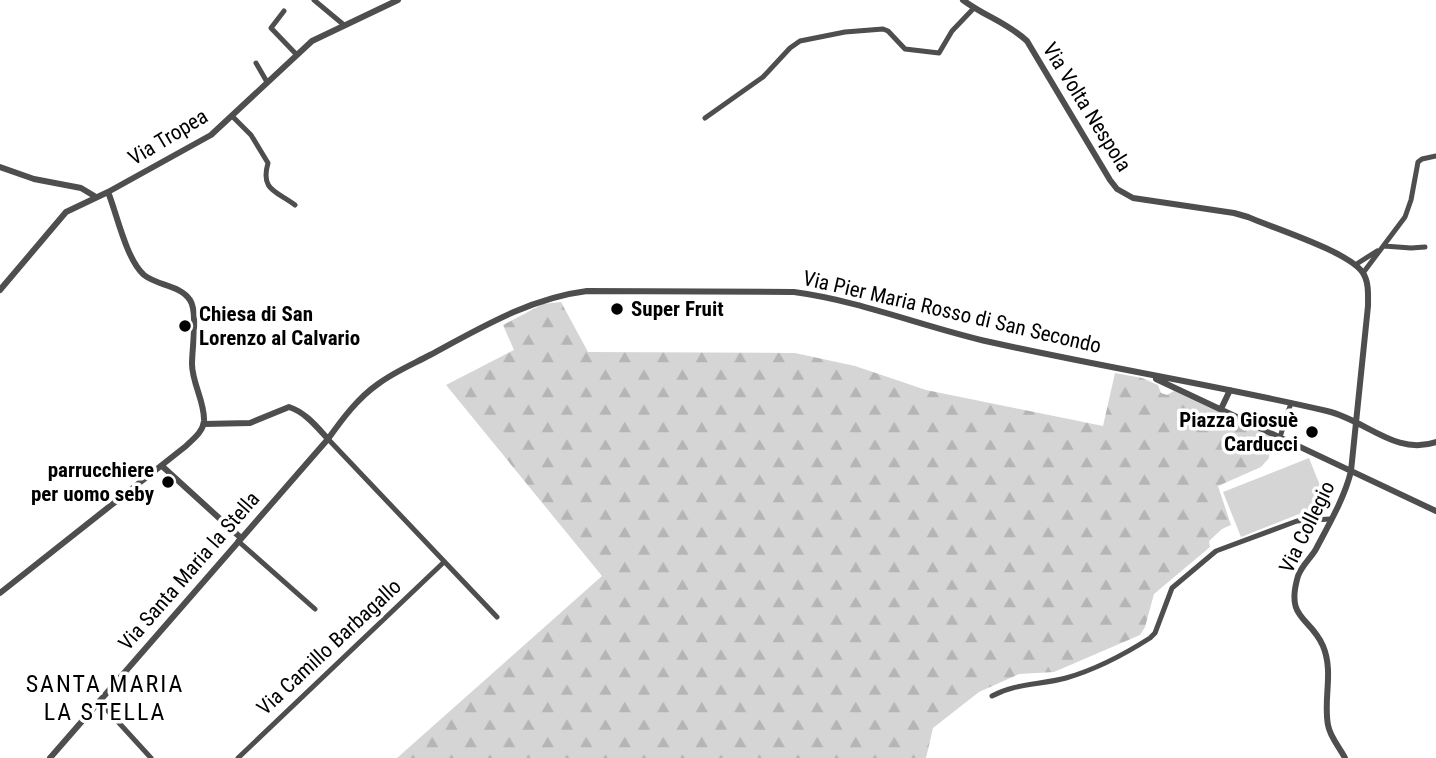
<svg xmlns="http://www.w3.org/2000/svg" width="1436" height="758" viewBox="0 0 1436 758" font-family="'Roboto Condensed',sans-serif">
<defs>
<pattern id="forest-firs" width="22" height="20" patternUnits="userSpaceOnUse" patternTransform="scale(1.75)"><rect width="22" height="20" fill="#d5d5d5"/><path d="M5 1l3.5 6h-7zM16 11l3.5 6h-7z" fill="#b5b5b5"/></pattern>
</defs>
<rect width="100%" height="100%" fill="#fff"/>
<path fill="url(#forest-firs)" d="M 561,302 L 588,352 L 795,353 L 855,366 L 926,390 L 1103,426 L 1115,373 L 1142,378 L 1158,385 L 1161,393 L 1167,395 L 1174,391 L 1270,436 L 1269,458 L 1261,467 L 1218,486 L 1231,525 L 1222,529 L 1209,541 L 1210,547 L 1154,594 L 1145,627 L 1140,635 L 1054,672 L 1019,674 L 979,692 L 933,728 L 926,758 L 397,758 L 602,576 L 446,385 L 514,350 L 503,325 L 543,304 Z"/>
<path fill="#d5d5d5" d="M 1309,458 L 1327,503 L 1241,537 L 1223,492 Z"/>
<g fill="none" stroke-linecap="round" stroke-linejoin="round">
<path stroke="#4e4e4e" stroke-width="5" d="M 314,0 L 344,25
M 284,11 L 271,28 L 296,54
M 256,63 L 267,82
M 232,116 L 251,135 L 268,163 C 260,191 277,191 295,205
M 705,118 L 763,77 L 790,48 L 800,41 L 845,32 L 883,29 L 888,31 L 905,49 L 939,53 L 952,31 L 974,8
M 1384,246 L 1411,248 L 1425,247
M 1355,265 L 1377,251
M 1363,273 L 1405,217 L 1411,200 L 1418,162 L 1422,159 L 1436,156
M 1280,437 L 1291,403
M 328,439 L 497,617
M 238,541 L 315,609
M 992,696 C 1016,683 1040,685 1066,678 C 1094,670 1125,654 1150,638 L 1155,633 L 1172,588 L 1216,551 L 1297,521 L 1330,519
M 99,701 L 151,758
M 238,758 L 444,562"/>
<path stroke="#4e4e4e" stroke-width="6" d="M 963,0 C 984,16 1008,23 1027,41 L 1110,180 L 1117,189 L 1133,198 L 1234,213 L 1248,217 C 1273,228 1350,252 1363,273 C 1369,282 1368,295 1368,306 L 1351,471 C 1345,497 1328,526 1316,549 C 1311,558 1302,565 1298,576 C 1285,620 1310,616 1323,646 C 1334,672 1323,699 1328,725 C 1330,737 1340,748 1345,758
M 0,167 L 34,179 L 81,188 L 96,197
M 0,290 L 66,212 L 108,192 L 211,135 L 312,41 L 398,0
M 1156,379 L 1436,511
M 1221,409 L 1230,390
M 204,424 L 250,423 L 289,407 C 305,412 317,427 328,439
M 162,466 L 241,538
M 0,593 L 186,446 C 193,439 203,432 204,421 C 205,402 192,383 192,364 C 192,348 198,312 190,300 C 180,285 158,286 144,275 C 126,259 117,214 108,192
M 50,758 L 328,439 C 343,418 358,398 378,384 C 394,372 413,364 430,355 C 480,328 530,298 587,291 L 794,292 C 861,301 924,327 990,342 C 1102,367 1215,385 1327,411 C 1366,420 1395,456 1436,442"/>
</g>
<g fill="#000" stroke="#fff" stroke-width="2.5">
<circle cx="617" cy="309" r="7"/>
<circle cx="185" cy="326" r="7"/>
<circle cx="1312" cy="432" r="7"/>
<circle cx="168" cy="482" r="7"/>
</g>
<g text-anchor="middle" stroke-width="7" stroke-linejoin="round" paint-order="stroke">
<g font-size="21" fill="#000" stroke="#fff">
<text transform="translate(1087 107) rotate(58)" y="7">Via Volta Nespola</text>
<text transform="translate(168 137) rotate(-31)" y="7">Via Tropea</text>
<text transform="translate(952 312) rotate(13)" y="7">Via Pier Maria Rosso di San Secondo</text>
<text transform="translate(1307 527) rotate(-64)" y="7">Via Collegio</text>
<text transform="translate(189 571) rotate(-49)" y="7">Via Santa Maria la Stella</text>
<text transform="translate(329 647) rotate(-43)" y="7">Via Camillo Barbagallo</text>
</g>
<g font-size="21" font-weight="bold" fill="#000" stroke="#fff" text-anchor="start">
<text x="631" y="316">Super Fruit</text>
<text x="199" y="321">Chiesa di San<tspan x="199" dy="24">Lorenzo al Calvario</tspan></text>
<text x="1298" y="427" text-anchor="end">Piazza Giosuè<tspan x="1298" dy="24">Carducci</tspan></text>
<text x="154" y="477" text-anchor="end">parrucchiere<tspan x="154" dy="24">per uomo seby</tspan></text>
</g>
<g font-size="24" letter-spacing="2" fill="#000" stroke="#fff">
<text x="105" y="692">SANTA MARIA<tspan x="105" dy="28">LA STELLA</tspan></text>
</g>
</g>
</svg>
